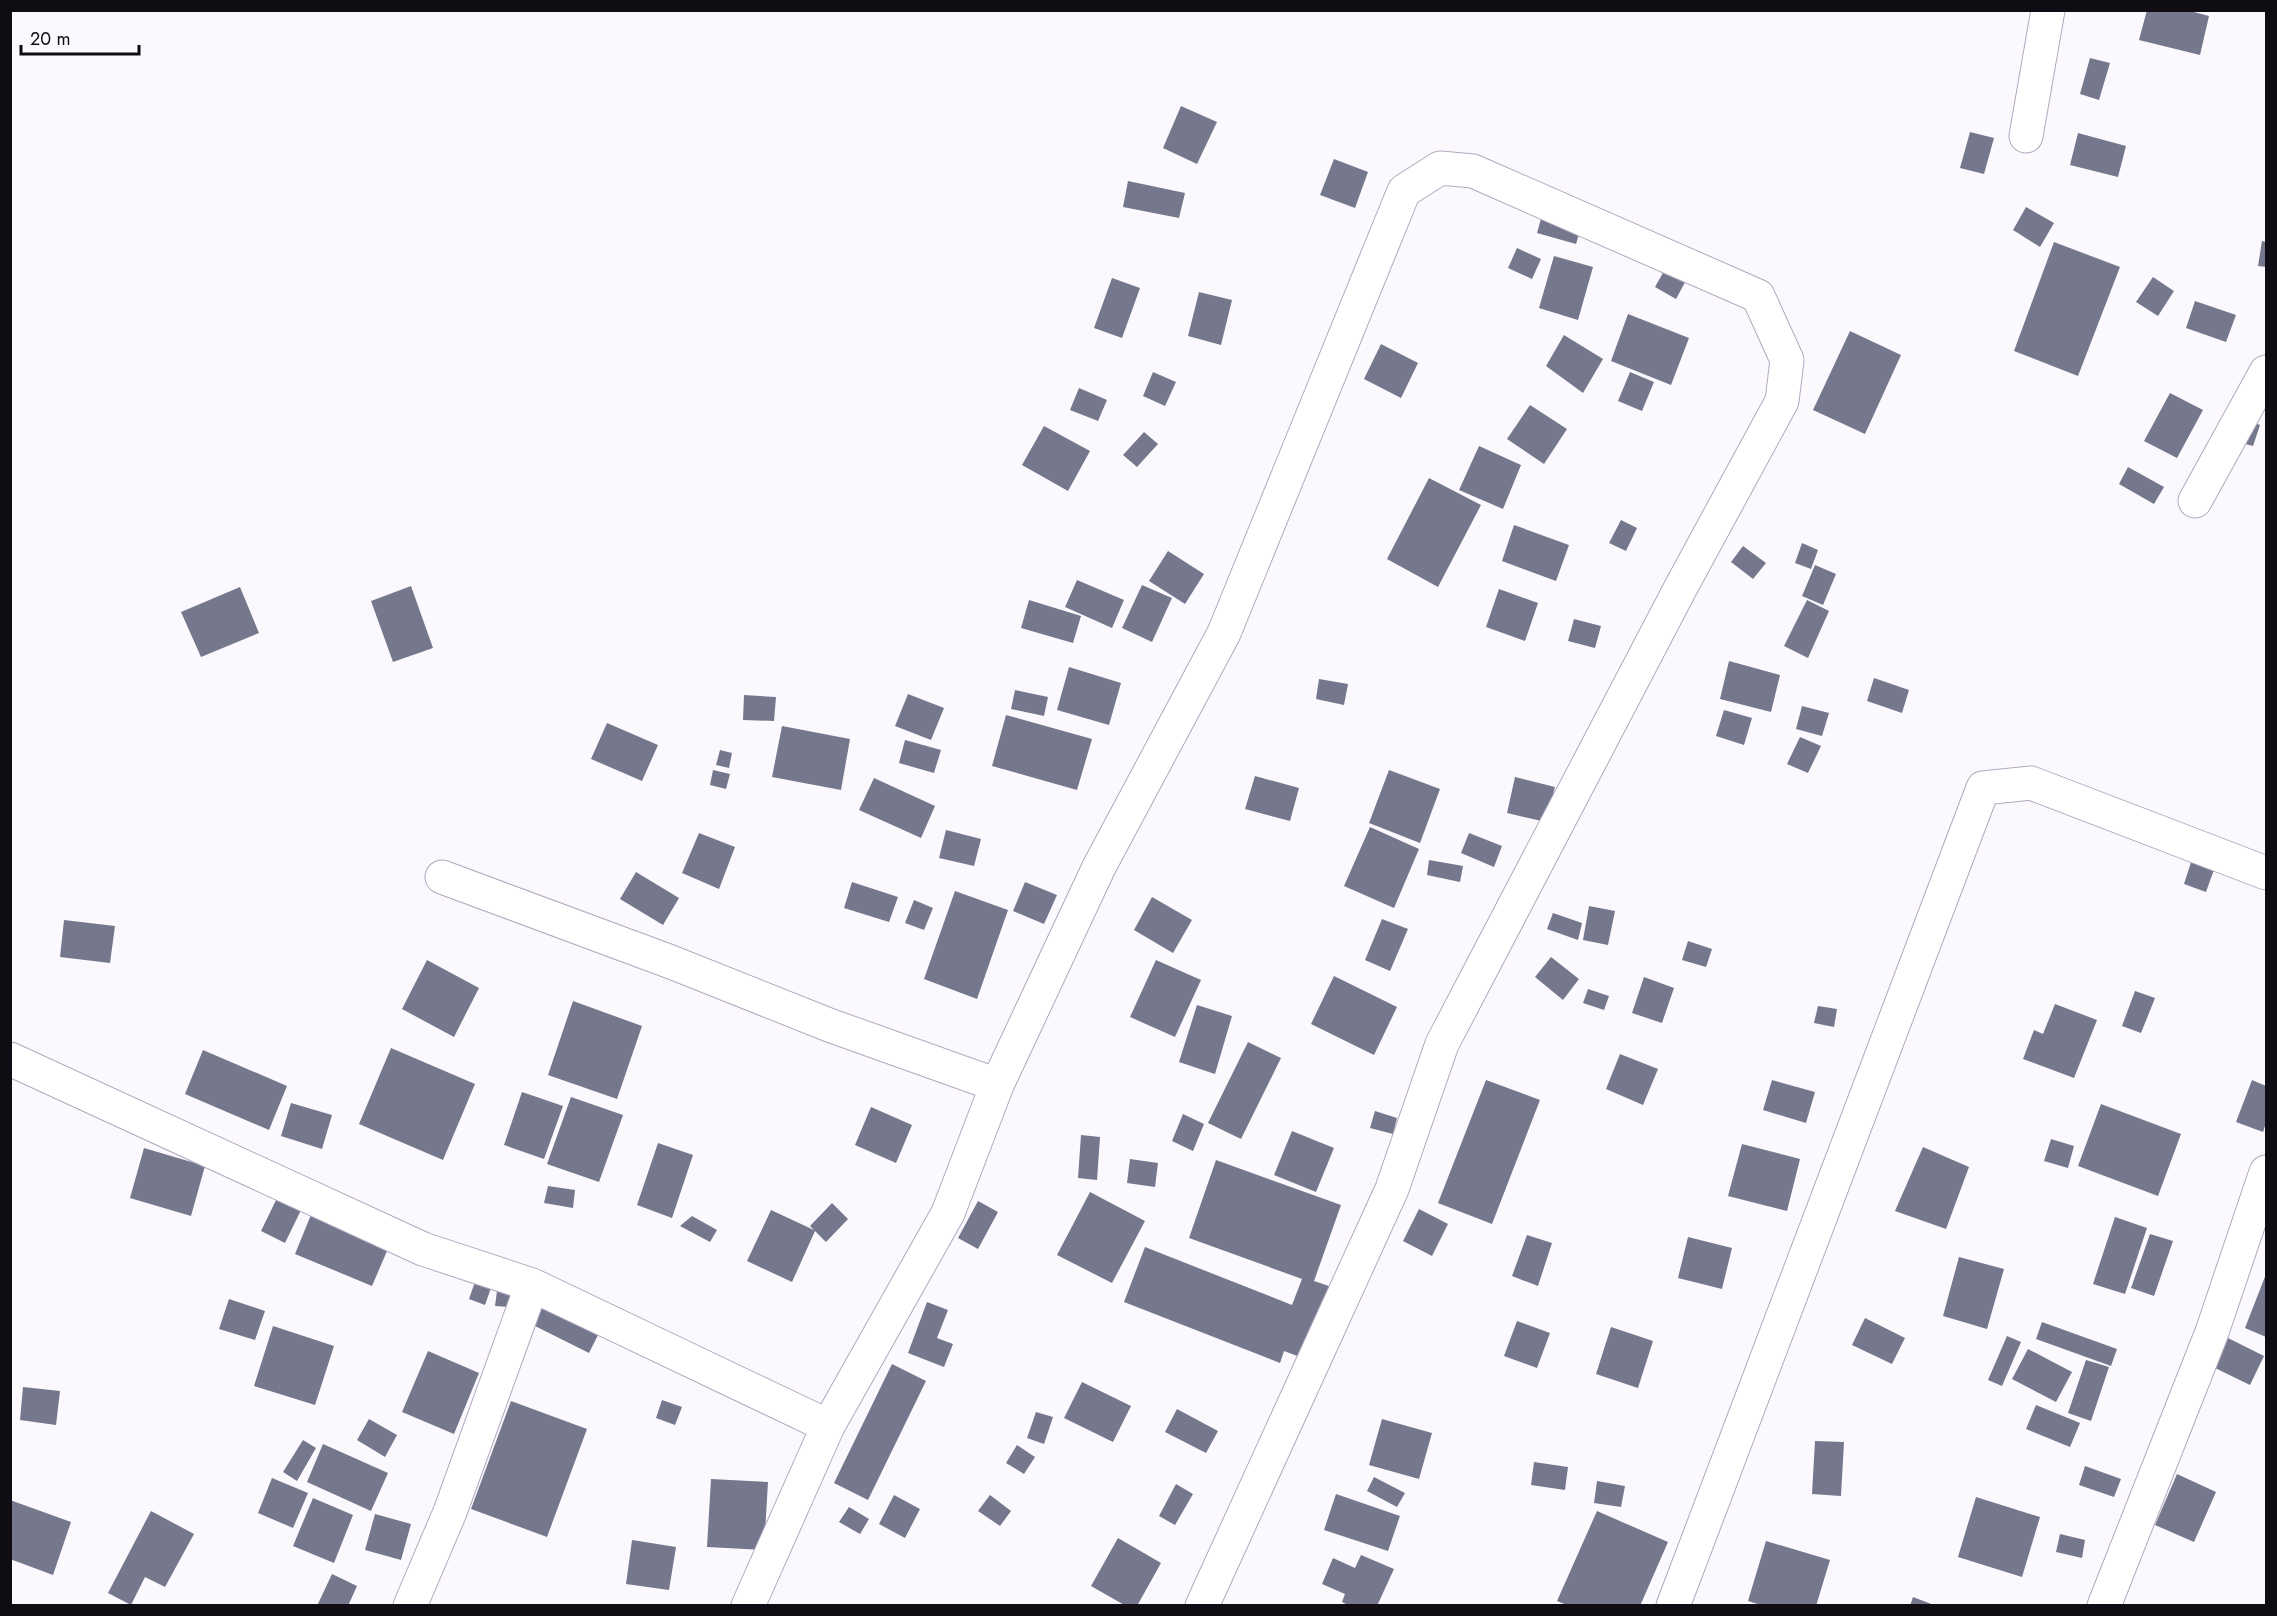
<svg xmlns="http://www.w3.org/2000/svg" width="2277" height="1616" viewBox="0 0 2277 1616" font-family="Jost,sans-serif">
<rect width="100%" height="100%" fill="#fbf9fe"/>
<path fill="#75778d" d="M 2147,10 L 2186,10 L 2209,16 L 2200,55 L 2139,40 Z
M 2090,58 L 2110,63 L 2099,100 L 2080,94 Z
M 1181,106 L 1217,122 L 1197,164 L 1163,148 Z
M 1970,132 L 1994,138 L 1984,174 L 1960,168 Z
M 2078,133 L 2126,146 L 2118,177 L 2070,165 Z
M 1334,159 L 1368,172 L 1355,208 L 1320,195 Z
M 1128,181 L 1185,193 L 1179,218 L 1123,207 Z
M 2026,207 L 2054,223 L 2040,247 L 2013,230 Z
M 1542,215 L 1581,227 L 1576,244 L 1537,233 Z
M 2262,241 L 2266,242 L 2266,267 L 2258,266 Z
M 2054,242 L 2120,267 L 2078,376 L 2014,351 Z
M 1517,248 L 1541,259 L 1532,279 L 1508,268 Z
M 1554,256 L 1593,267 L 1578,320 L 1539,308 Z
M 1669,262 L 1690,273 L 1676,299 L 1655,287 Z
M 2153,277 L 2174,291 L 2158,316 L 2136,302 Z
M 1112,278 L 1140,288 L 1122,338 L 1094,328 Z
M 1199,292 L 1232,300 L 1221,345 L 1188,336 Z
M 2195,301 L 2236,315 L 2226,342 L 2186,328 Z
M 1628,314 L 1689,338 L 1671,385 L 1611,361 Z
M 1850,331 L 1901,355 L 1865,434 L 1813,410 Z
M 1564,335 L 1603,359 L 1583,393 L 1546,366 Z
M 1381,344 L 1418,363 L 1401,398 L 1364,379 Z
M 1153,372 L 1176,382 L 1165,406 L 1143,396 Z
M 1630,372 L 1654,382 L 1642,411 L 1618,401 Z
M 1079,388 L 1107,400 L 1098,421 L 1070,410 Z
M 2170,393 L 2203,410 L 2177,458 L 2144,441 Z
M 1530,405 L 1567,429 L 1544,464 L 1507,439 Z
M 2249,421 L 2260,425 L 2253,446 L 2242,443 Z
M 1044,426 L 1090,451 L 1068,491 L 1022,465 Z
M 1144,432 L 1158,444 L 1137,467 L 1123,455 Z
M 1479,446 L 1521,465 L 1503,509 L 1459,490 Z
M 2128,467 L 2164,487 L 2154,504 L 2119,484 Z
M 1429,478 L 1481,505 L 1438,587 L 1387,559 Z
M 1621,520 L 1637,528 L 1626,551 L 1609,543 Z
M 1514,525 L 1569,545 L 1556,581 L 1502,561 Z
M 1802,543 L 1818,550 L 1811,569 L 1795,563 Z
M 1743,546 L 1766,563 L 1753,579 L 1731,562 Z
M 1168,551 L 1204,574 L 1185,604 L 1149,581 Z
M 1815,565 L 1836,574 L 1823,605 L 1802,596 Z
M 1077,580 L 1124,600 L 1112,628 L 1065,607 Z
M 1142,585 L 1172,598 L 1152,642 L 1122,628 Z
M 411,586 L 433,648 L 393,662 L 371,601 Z
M 240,587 L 259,633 L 201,657 L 181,612 Z
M 1499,589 L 1538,603 L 1525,641 L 1486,627 Z
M 1029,600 L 1081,616 L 1073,643 L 1021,628 Z
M 1807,600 L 1829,611 L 1808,658 L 1784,646 Z
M 1574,619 L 1601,626 L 1595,648 L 1568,641 Z
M 1729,661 L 1780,675 L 1771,712 L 1720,699 Z
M 1069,667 L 1121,683 L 1109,725 L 1057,710 Z
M 1874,678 L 1909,690 L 1902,713 L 1867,701 Z
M 1319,679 L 1348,684 L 1344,705 L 1316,699 Z
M 1015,690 L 1048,697 L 1044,716 L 1011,709 Z
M 908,694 L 944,708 L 931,740 L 895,726 Z
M 744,695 L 776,697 L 774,721 L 743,720 Z
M 1802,706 L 1829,713 L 1822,736 L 1796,729 Z
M 1724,710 L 1752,718 L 1744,745 L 1716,736 Z
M 1006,715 L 1092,739 L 1077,790 L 992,766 Z
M 607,723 L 658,745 L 642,781 L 591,759 Z
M 782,726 L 850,739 L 841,790 L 772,777 Z
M 1800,737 L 1821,746 L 1808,773 L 1787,764 Z
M 905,740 L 941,750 L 934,773 L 899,763 Z
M 720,750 L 732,753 L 729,768 L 716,765 Z
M 713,770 L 730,774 L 726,789 L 710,785 Z
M 1389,770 L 1440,789 L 1420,843 L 1369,823 Z
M 1255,776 L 1299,788 L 1290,821 L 1245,809 Z
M 1515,777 L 1555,787 L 1546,822 L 1507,813 Z
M 874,778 L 935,806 L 921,838 L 859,810 Z
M 1370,827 L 1419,849 L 1394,908 L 1344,886 Z
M 946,830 L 981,839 L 974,866 L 939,858 Z
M 699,833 L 735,847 L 719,889 L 682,873 Z
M 1469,833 L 1502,846 L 1494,867 L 1461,853 Z
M 2193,856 L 2216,864 L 2206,892 L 2184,884 Z
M 1429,860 L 1463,866 L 1460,882 L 1427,875 Z
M 636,872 L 679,898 L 663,925 L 620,899 Z
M 852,882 L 898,897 L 889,922 L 844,908 Z
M 1025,882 L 1057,895 L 1044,924 L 1013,911 Z
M 955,891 L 1008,910 L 977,999 L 924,979 Z
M 1152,897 L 1192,920 L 1173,953 L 1134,930 Z
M 914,900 L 933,908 L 924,930 L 905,923 Z
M 1589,906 L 1615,911 L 1608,945 L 1583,940 Z
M 1553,913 L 1582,923 L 1578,940 L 1547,929 Z
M 1382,919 L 1408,929 L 1390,971 L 1365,960 Z
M 64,920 L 115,926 L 110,963 L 60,957 Z
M 1688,941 L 1712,949 L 1706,967 L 1682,960 Z
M 1551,957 L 1579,979 L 1563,1000 L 1535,977 Z
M 427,960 L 479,988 L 454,1037 L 402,1009 Z
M 1156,960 L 1201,980 L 1175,1037 L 1130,1017 Z
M 1334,976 L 1397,1007 L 1374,1055 L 1311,1024 Z
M 1644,977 L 1674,988 L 1662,1023 L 1632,1013 Z
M 1588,989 L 1609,996 L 1604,1010 L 1583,1003 Z
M 2135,991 L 2155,998 L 2141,1033 L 2122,1026 Z
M 573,1001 L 642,1026 L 617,1099 L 548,1075 Z
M 2055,1004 L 2097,1020 L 2074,1078 L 2023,1059 L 2034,1030 L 2043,1034 Z
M 1197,1005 L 1232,1016 L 1215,1074 L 1179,1062 Z
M 1818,1006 L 1837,1009 L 1834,1027 L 1814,1023 Z
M 1248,1042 L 1281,1058 L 1241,1139 L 1208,1123 Z
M 391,1048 L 475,1084 L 443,1160 L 359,1124 Z
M 203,1050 L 287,1086 L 269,1130 L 185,1094 Z
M 1620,1054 L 1658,1069 L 1643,1105 L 1606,1089 Z
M 1486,1080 L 1540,1100 L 1492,1224 L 1438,1203 Z
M 1772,1080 L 1815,1092 L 1806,1123 L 1763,1110 Z
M 2252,1080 L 2266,1086 L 2266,1123 L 2263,1132 L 2236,1122 Z
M 522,1092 L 563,1106 L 544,1159 L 504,1145 Z
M 571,1097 L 623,1115 L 599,1182 L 547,1164 Z
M 291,1103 L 332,1115 L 322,1149 L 281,1136 Z
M 2101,1104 L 2181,1134 L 2158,1196 L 2078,1166 Z
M 871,1107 L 912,1125 L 896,1163 L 855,1145 Z
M 1375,1111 L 1397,1118 L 1393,1134 L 1370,1128 Z
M 1183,1114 L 1204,1124 L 1193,1151 L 1172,1141 Z
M 1292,1131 L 1334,1148 L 1316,1192 L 1274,1175 Z
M 1081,1135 L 1100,1137 L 1097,1180 L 1078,1178 Z
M 2051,1139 L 2074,1146 L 2068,1168 L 2044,1161 Z
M 658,1143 L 693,1155 L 672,1218 L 637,1205 Z
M 1742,1144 L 1800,1159 L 1787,1211 L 1728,1196 Z
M 1923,1147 L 1969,1167 L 1946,1229 L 1895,1211 Z
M 144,1148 L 205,1166 L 191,1216 L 130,1198 Z
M 1130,1159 L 1158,1163 L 1155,1187 L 1127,1183 Z
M 1216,1160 L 1341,1205 L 1314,1281 L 1335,1288 L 1308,1360 L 1284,1351 L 1280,1363 L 1124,1302 L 1145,1247 L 1292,1305 L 1302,1279 L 1189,1238 Z
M 548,1186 L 575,1190 L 573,1208 L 544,1203 Z
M 1090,1192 L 1145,1221 L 1112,1283 L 1057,1255 Z
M 278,1196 L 302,1208 L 285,1243 L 261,1231 Z
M 978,1201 L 998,1212 L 978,1249 L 958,1238 Z
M 832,1203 L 848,1219 L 826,1242 L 815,1231 L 792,1282 L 747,1261 L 771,1210 L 814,1230 L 810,1226 Z
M 315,1205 L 393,1237 L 372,1286 L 295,1254 Z
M 1419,1209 L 1448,1224 L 1432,1256 L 1403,1241 Z
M 692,1216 L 717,1230 L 710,1242 L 680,1226 Z
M 2115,1217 L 2147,1228 L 2125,1294 L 2093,1284 Z
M 2150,1234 L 2173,1241 L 2154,1296 L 2131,1288 Z
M 1527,1235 L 1552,1243 L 1538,1286 L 1512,1276 Z
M 1688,1237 L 1732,1248 L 1722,1289 L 1678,1278 Z
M 1959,1257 L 2004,1269 L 1987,1329 L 1943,1316 Z
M 2266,1274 L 2266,1337 L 2245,1328 Z
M 476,1279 L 492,1285 L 485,1305 L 469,1299 Z
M 497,1291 L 511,1293 L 509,1307 L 495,1306 Z
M 537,1298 L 601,1329 L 589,1353 L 525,1321 Z
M 229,1299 L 265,1311 L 255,1340 L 219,1329 Z
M 927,1302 L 948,1310 L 937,1338 L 953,1344 L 944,1367 L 908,1353 Z
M 1865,1318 L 1905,1338 L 1892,1364 L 1852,1345 Z
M 1517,1321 L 1550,1333 L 1537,1368 L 1504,1356 Z
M 2042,1322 L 2117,1349 L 2111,1366 L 2036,1339 Z
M 273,1326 L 334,1346 L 315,1405 L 254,1386 Z
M 1611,1327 L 1653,1341 L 1638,1388 L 1596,1374 Z
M 2007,1336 L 2021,1342 L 2002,1386 L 1988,1380 Z
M 2228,1338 L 2264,1356 L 2250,1385 L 2213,1367 Z
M 2028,1349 L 2072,1372 L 2056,1402 L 2012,1379 Z
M 428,1351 L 479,1373 L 454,1434 L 402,1412 Z
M 2086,1360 L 2109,1367 L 2091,1421 L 2068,1413 Z
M 892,1364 L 926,1381 L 868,1500 L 834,1483 Z
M 1082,1382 L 1131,1406 L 1113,1442 L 1064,1418 Z
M 23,1387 L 60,1391 L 56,1425 L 20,1420 Z
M 662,1400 L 682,1407 L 675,1425 L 656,1418 Z
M 511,1401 L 587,1429 L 547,1537 L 471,1509 Z
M 2036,1405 L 2080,1423 L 2070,1447 L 2026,1429 Z
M 1177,1409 L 1218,1431 L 1206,1453 L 1165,1432 Z
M 1036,1412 L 1053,1417 L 1044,1444 L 1027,1438 Z
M 369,1419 L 397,1435 L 385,1457 L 357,1440 Z
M 1382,1419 L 1432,1433 L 1419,1479 L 1369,1465 Z
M 303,1440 L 316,1448 L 297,1481 L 283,1472 Z
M 1815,1441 L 1844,1442 L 1841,1496 L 1812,1494 Z
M 323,1444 L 388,1473 L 371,1511 L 307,1482 Z
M 1017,1445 L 1035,1457 L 1024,1474 L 1006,1463 Z
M 1534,1462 L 1568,1467 L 1565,1490 L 1531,1485 Z
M 2085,1466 L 2121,1479 L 2114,1497 L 2079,1485 Z
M 2177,1474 L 2216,1492 L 2194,1542 L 2155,1525 Z
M 1374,1477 L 1405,1493 L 1397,1507 L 1367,1491 Z
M 272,1478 L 308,1493 L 293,1528 L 258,1513 Z
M 711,1479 L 768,1482 L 764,1550 L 707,1547 Z
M 1597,1481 L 1625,1486 L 1621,1507 L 1594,1503 Z
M 1176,1484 L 1193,1494 L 1175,1525 L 1159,1516 Z
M 1336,1494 L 1400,1516 L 1388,1551 L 1324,1530 Z
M 894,1495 L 920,1509 L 905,1538 L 879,1524 Z
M 990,1495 L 1011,1511 L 1000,1526 L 978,1511 Z
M 1976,1497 L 2040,1517 L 2022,1577 L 1958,1557 Z
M 313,1498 L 353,1515 L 334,1563 L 293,1546 Z
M 10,1500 L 71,1522 L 53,1575 L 10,1559 Z
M 849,1507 L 869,1519 L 860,1534 L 839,1522 Z
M 151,1511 L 194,1534 L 165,1587 L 145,1577 L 131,1605 L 108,1593 Z
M 1597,1511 L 1668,1542 L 1640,1606 L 1569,1606 L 1557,1601 Z
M 375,1514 L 411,1524 L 401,1560 L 365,1550 Z
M 2060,1534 L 2085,1540 L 2082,1558 L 2056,1552 Z
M 1118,1538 L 1161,1563 L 1137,1606 L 1126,1606 L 1091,1586 Z
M 632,1540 L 676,1547 L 669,1590 L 626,1584 Z
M 1766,1541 L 1830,1560 L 1816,1606 L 1764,1606 L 1748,1601 Z
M 1361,1555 L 1394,1569 L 1377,1606 L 1350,1606 L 1342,1602 L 1345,1594 L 1322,1584 L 1333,1558 L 1355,1568 Z
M 332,1574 L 357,1586 L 348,1606 L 317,1606 Z
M 1913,1597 L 1934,1605 L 1934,1606 L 1910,1606 Z"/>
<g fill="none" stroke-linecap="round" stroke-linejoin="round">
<defs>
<path id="street" d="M 2026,136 L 2048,10
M 2195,501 L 2266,372
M 442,877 L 671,962 L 829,1025 L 997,1085
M 10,1059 L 423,1249 L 532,1285 L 828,1426
M 410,1606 L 450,1512 L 532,1285
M 748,1606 L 828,1426 L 948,1213 L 997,1085 L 1099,867 L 1224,633 L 1404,191 L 1440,168 L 1473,171 L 1758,296 L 1787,360 L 1782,401 L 1681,587 L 1442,1044 L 1392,1189 L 1202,1606
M 1673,1606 L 1983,788 L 2031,783 L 2266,873
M 2104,1606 L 2212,1332 L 2266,1172"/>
</defs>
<use href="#street" stroke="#b1a9bf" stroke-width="35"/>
<use href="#street" stroke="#fff" stroke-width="33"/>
</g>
<rect width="2277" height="1616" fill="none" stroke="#0f0c14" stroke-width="24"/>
<path d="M21 45v9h118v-9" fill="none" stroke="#0f0c14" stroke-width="3"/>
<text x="30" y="45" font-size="18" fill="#0f0c14" stroke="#fbf9fe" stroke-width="4.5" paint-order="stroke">20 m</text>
</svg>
